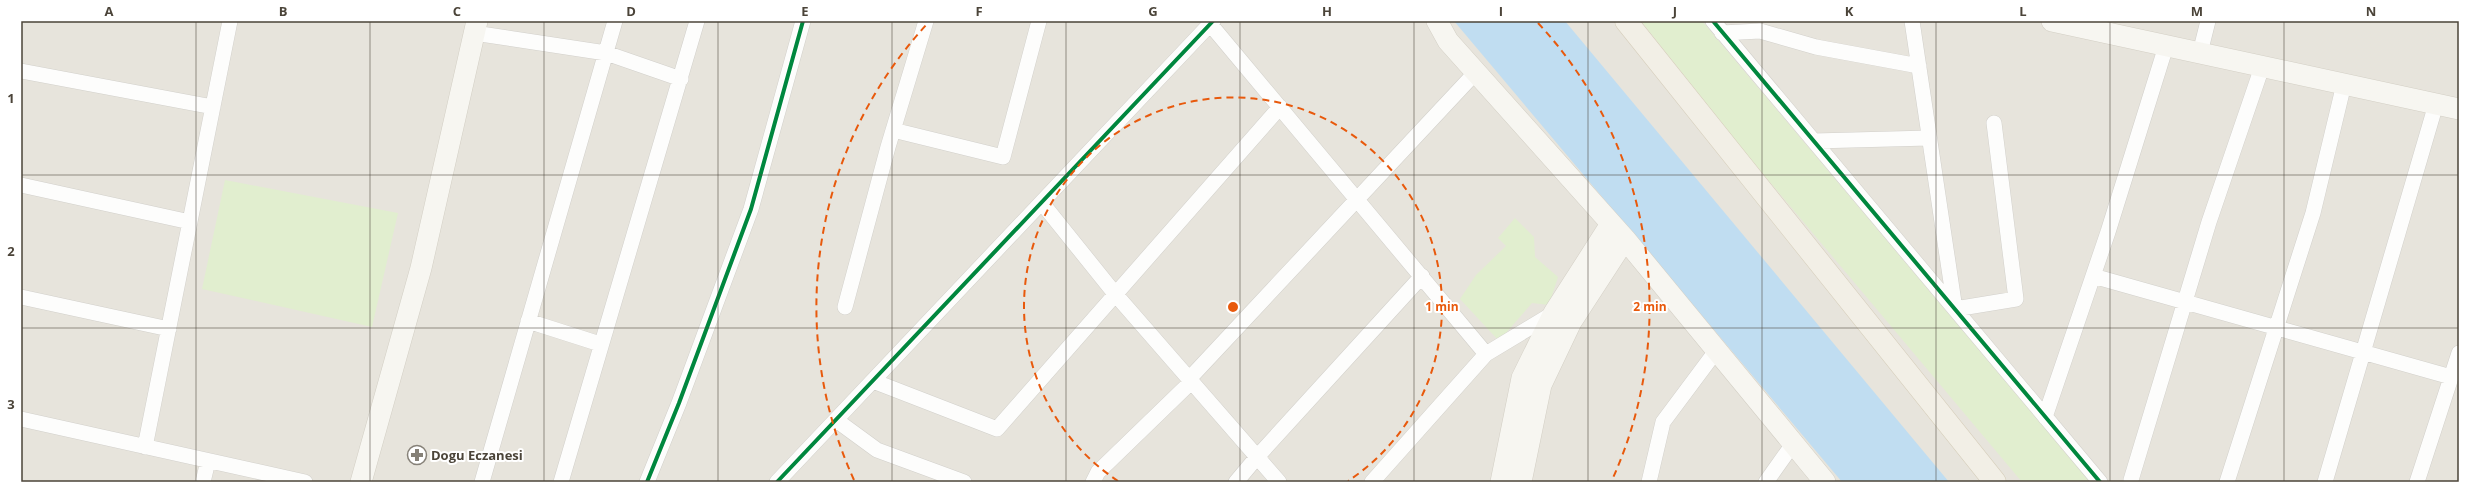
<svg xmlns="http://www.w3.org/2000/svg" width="2480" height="503" viewBox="0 0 2480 503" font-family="'Open Sans',sans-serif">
<rect width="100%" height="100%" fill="#f4f2ee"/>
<path fill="#e7e4dc" d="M 21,21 L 2459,21 L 2459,482 L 21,482 Z"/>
<path fill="#e1eecf" d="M 1641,21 L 1702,21 L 2090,482 L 2022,482 L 1748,156 Z
M 225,180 L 398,213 L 372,327 L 202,289 Z
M 1515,218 L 1534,237 L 1535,257 L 1558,277 L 1549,305 L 1532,303 L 1499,341 L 1460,299 L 1476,275 L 1506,246 L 1498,238 Z"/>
<path fill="#c0ddf1" d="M 1454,21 L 1565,21 L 1949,482 L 1842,482 Z"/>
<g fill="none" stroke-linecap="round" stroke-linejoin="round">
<defs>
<path id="street" d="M 1713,21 L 2100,482
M 1912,21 L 1955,309 L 2016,299 L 1994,123
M 1210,24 L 1486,354
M 474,33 L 606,53 L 681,79
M 1722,33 L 1760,31 L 1816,47 L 1919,66
M 2200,53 L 2208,21
M 21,71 L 213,107
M 893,130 L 1003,157 L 1039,21
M 1814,141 L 1929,138
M 21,185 L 190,222
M 1042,203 L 1116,295 L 1279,482
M 2093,276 L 2451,377
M 21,297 L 169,329
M 845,307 L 888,147 L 926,21
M 528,321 L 600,344
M 1189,379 L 1476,72
M 873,381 L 997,429 L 1280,107
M 2045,417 L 2108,232 L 2166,46
M 21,419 L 305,482
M 836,420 L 877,450 L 964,482
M 145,447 L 230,21
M 2131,480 L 2209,222 L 2262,67
M 203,482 L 208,461
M 482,482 L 615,21
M 561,482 L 697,21
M 647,482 L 679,403 L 751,209 L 803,21
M 777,482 L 1213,21
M 1093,482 L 1098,472 L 1191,382
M 1236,482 L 1257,457 L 1422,276
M 1372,482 L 1486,354 L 1554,313
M 1649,482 L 1663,422 L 1716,351
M 1766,482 L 1793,444
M 2227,482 L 2313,213 L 2344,84
M 2325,482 L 2436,104
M 2417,482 L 2459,353"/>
<path id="secondary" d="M 1437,21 L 1448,41 L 1625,239 L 1825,482
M 2052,21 L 2459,109
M 361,482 L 421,268 L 477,21
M 1501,482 L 1522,378 L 1554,313 L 1611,224
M 1521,482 L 1541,385 L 1571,322 L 1625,239"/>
<path id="primary" d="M 1626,21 L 1995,482"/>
</defs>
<use href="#street" stroke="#d2d0cb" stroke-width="16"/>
<use href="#secondary" stroke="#d3cfc5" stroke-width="22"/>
<use href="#primary" stroke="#d6cebb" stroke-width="23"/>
<use href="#street" stroke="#fdfdfc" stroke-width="15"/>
<use href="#secondary" stroke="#f7f6f1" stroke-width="21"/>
<use href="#primary" stroke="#f2efe6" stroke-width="22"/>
<defs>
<path id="cycleway" d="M 1713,21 L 2100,482
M 647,482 L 679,403 L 751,209 L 803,21
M 777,482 L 1213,21"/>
</defs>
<use href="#cycleway" stroke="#fff" stroke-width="6"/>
<use href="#cycleway" stroke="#00873e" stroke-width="4"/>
</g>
<path fill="none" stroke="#4b4439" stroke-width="1" stroke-opacity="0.55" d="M 196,21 L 196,482M 370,21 L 370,482M 544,21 L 544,482M 718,21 L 718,482M 892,21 L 892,482M 1066,21 L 1066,482M 1240,21 L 1240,482M 1414,21 L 1414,482M 1588,21 L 1588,482M 1762,21 L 1762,482M 1936,21 L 1936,482M 2110,21 L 2110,482M 2284,21 L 2284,482M 21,175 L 2459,175M 21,328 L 2459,328"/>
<g fill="none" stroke="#e8590c" stroke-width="2" stroke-dasharray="7 5">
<path d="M1118 481A209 209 0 1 1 1348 481"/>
<path d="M854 480A417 417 0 0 1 928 23M1538 23A417 417 0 0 1 1612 480"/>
</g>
<defs>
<symbol id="pharmacy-ring" viewBox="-11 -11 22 22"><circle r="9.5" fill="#fff" stroke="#868178" stroke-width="1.5"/><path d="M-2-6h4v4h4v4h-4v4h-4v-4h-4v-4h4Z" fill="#868178"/></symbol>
</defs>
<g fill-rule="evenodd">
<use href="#pharmacy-ring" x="406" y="444" width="22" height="22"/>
</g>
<g text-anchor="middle" stroke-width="4" stroke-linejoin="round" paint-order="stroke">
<g font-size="13" font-weight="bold" fill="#4b4439" stroke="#fff" text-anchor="start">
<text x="431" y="460">Dogu Eczanesi</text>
</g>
</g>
<circle cx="1233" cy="307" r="6" fill="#e8590c" stroke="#fff" stroke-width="2"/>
<g font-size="12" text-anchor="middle" font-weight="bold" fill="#e8590c" stroke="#fff" stroke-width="4" stroke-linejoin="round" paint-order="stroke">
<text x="1442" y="311">1 min</text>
<text x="1650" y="311">2 min</text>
</g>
<rect width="2480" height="503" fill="none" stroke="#ffffff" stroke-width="44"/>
<rect x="22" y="22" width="2436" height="459" fill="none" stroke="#4b4439" stroke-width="1.5"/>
<g font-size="13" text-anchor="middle" font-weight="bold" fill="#4b4439">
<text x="109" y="16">A</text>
<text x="283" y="16">B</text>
<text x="457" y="16">C</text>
<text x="631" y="16">D</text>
<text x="805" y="16">E</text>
<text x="979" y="16">F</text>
<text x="1153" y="16">G</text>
<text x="1327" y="16">H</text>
<text x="1501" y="16">I</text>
<text x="1675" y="16">J</text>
<text x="1849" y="16">K</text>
<text x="2023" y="16">L</text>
<text x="2197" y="16">M</text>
<text x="2371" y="16">N</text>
<text x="11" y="103">1</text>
<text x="11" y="256">2</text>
<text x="11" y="409">3</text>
</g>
</svg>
